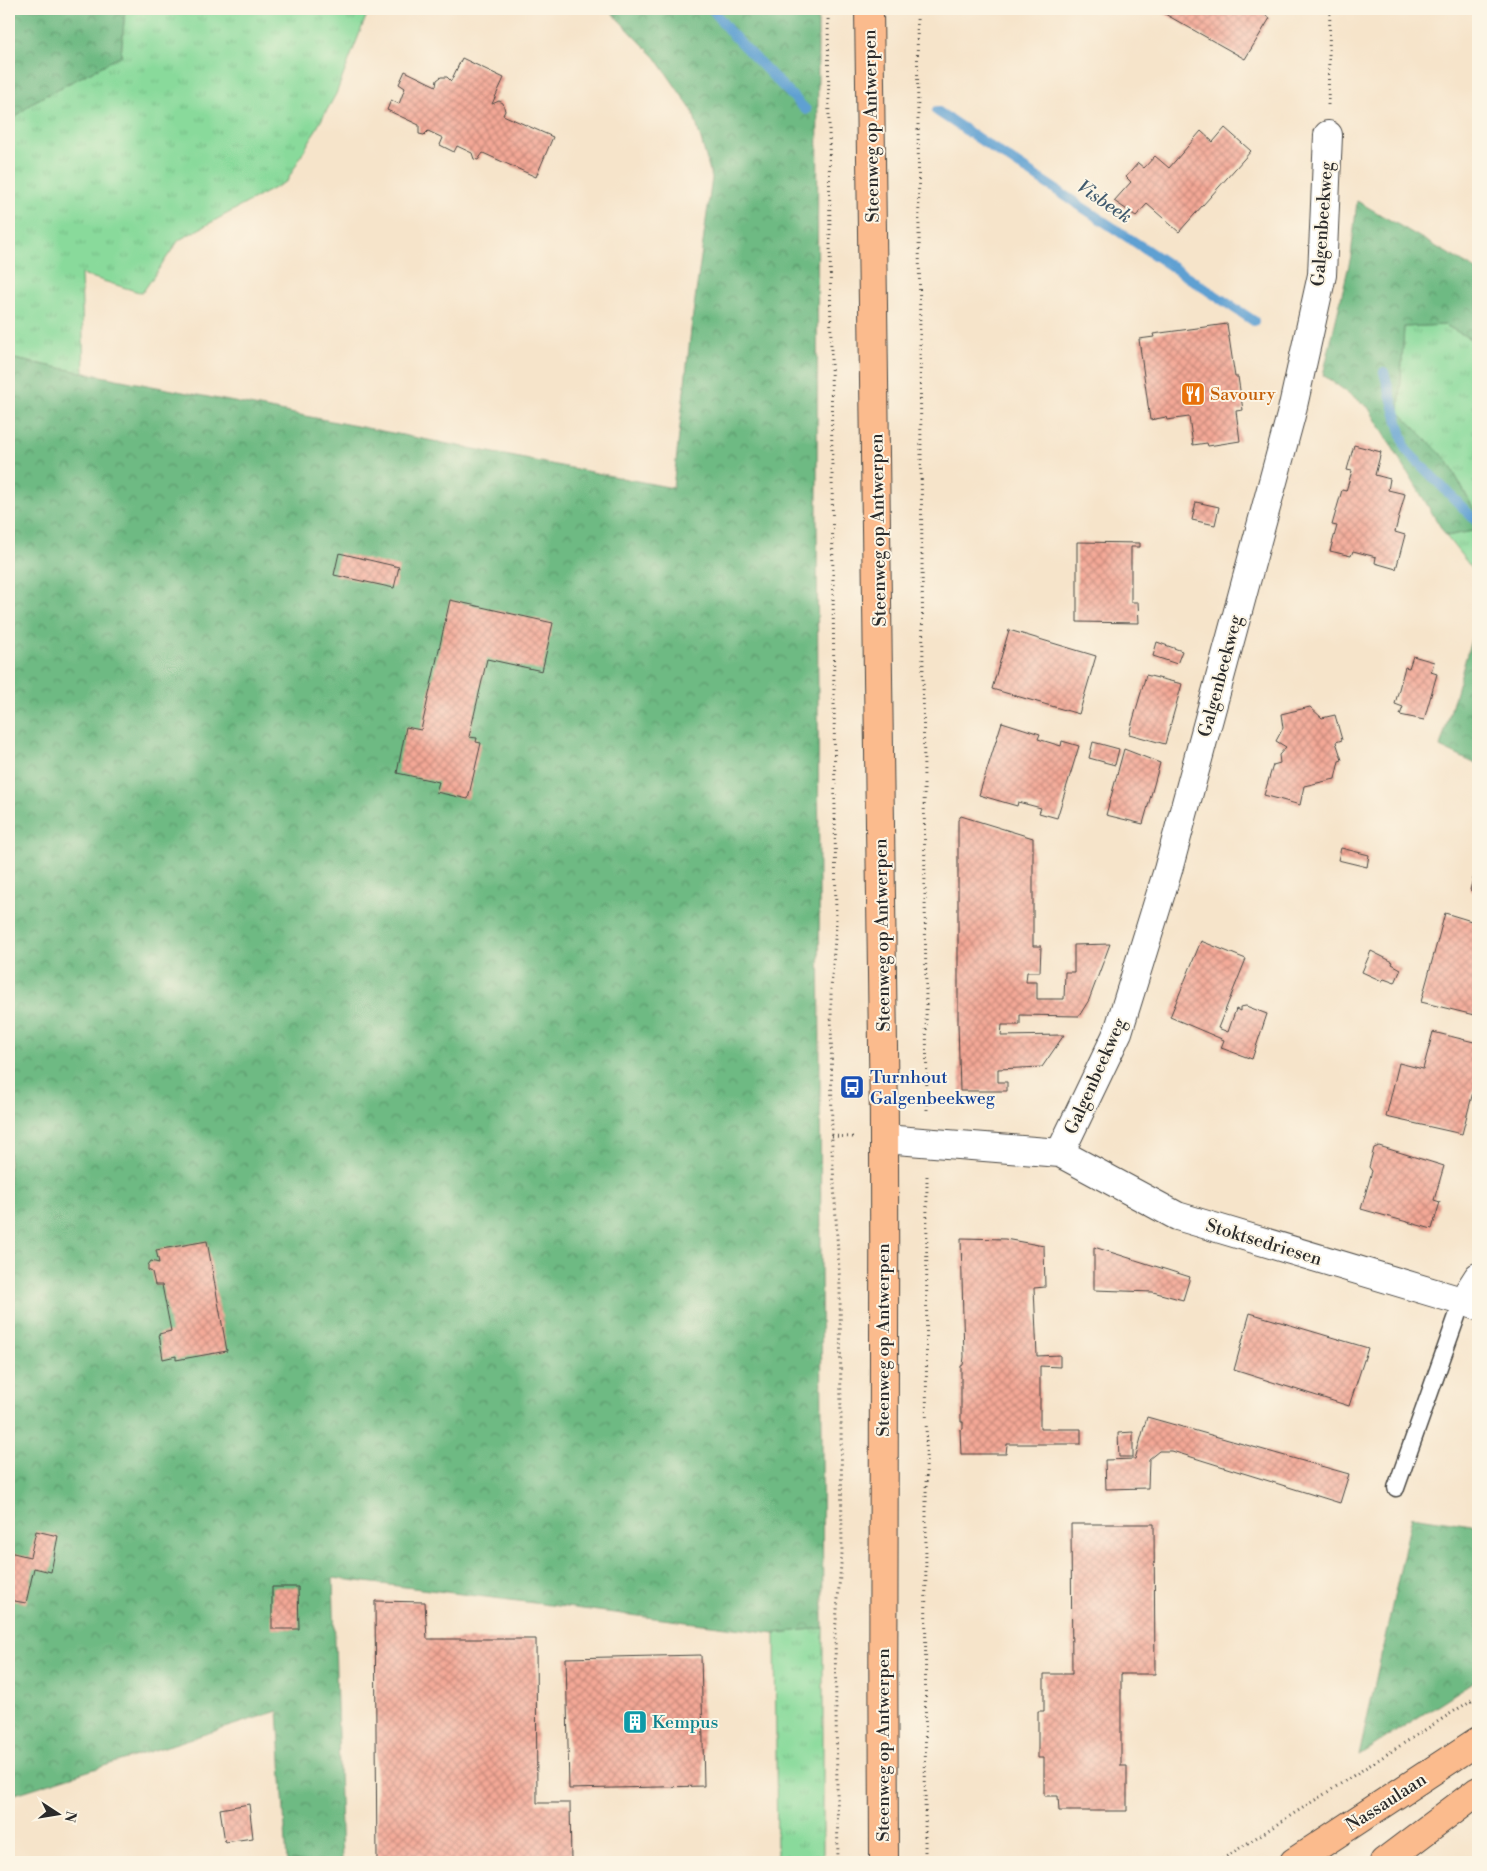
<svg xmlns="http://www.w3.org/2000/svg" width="1487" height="1871" viewBox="0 0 1487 1871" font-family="'Libre Bodoni',serif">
<defs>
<pattern id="grass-tufts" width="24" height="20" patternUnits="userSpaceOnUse" patternTransform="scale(1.25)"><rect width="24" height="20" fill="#89da9b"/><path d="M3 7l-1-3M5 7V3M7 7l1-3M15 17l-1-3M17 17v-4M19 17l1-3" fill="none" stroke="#76bb86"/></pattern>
<pattern id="forest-crowns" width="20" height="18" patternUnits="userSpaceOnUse" patternTransform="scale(1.25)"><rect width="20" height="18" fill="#6eba83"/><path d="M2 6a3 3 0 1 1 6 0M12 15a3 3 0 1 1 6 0" fill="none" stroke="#5b976b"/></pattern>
<pattern id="building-cross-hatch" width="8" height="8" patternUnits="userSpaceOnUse" patternTransform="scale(1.25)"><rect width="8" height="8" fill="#f4a896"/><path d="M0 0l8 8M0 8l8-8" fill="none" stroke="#c6897b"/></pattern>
</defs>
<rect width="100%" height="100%" fill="#fcf5e5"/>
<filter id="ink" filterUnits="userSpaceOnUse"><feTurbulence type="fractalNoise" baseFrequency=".02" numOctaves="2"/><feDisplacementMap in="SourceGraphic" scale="10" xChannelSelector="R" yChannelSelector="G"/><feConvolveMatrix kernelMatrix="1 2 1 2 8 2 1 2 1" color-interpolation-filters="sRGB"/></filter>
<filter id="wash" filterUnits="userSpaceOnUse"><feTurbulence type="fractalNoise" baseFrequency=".0096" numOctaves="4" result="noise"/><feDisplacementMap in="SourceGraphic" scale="20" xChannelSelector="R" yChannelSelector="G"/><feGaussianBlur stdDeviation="1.12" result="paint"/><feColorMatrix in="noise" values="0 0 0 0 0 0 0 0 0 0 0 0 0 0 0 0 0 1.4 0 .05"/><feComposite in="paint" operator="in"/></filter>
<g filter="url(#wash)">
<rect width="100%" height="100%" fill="#f6e4ca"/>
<path fill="url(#grass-tufts)" stroke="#5a8263" d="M 125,9 L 369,9 L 336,94 L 287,181 L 179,240 L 142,293 L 81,274 L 84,373 L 9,358 L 9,123 L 33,102 L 121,56 Z
M 1445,325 L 1478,343 L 1478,517 L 1447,460 L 1399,412 L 1404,327 Z
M 1478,530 L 1478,576 L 1446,536 Z
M 823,1628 L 823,1862 L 777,1862 L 775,1633 Z"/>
<path fill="url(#forest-crowns)" stroke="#4c7257" d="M 9,9 L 125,9 L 121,56 L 33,102 L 9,123 Z
M 608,9 L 818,9 L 817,516 L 823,1628 L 775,1633 L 333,1578 L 342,1862 L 287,1862 L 278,1711 L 9,1796 L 9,358 L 673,488 L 692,321 L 712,178 L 693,112 L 656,58 Z
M 1357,201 L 1478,271 L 1478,343 L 1445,325 L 1404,327 L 1399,412 L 1447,460 L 1478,517 L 1478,530 L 1446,536 L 1368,407 L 1323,375 L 1351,256 Z
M 1478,616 L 1478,765 L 1440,747 Z
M 1412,1516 L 1478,1526 L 1478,1679 L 1359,1755 Z"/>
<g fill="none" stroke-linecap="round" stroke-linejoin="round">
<path stroke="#5fa0d2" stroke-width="10" d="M 712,9 L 730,32 L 806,110
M 937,111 L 1254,321
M 1384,372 L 1406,450 L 1478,523"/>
</g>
<g id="blocks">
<path fill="url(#building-cross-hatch)" d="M 1156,9 L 1256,9 L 1270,18 L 1245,59 Z
M 462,58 L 504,78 L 492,104 L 499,101 L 503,103 L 505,111 L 503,115 L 553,137 L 536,177 L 483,153 L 478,160 L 474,159 L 472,153 L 457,146 L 454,152 L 440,145 L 443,138 L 428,131 L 424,135 L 419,134 L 419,125 L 387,110 L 391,100 L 399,104 L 405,88 L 399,84 L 405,71 L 436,86 L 437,80 L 441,77 L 447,77 L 451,81 Z
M 1225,128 L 1251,151 L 1179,232 L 1147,204 L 1136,216 L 1114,201 L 1131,182 L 1126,177 L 1138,163 L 1144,168 L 1155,156 L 1169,168 L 1201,131 L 1213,142 Z
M 1227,324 L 1235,377 L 1238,377 L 1243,410 L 1236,411 L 1240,441 L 1208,446 L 1207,443 L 1193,445 L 1189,417 L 1167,420 L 1166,417 L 1150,420 L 1139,339 L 1154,337 L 1153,334 Z
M 1354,445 L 1381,452 L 1375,475 L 1390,479 L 1388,490 L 1405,494 L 1395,532 L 1405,535 L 1396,569 L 1375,563 L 1376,557 L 1353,551 L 1351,556 L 1330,551 L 1337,526 L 1332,525 L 1342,490 L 1346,491 L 1352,471 L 1347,470 Z
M 1196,502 L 1219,507 L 1215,525 L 1192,520 Z
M 1077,542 L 1140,543 L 1140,547 L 1131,547 L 1131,602 L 1138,602 L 1139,623 L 1077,622 Z
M 339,553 L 399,567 L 394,588 L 334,575 Z
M 450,600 L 553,623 L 542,671 L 487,659 L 469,737 L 477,738 L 476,742 L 481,743 L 468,799 L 436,792 L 439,782 L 397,773 L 406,727 L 421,730 Z
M 1009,630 L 1096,656 L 1079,714 L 992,689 Z
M 1157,642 L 1182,651 L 1177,664 L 1153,656 Z
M 1413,656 L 1434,662 L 1431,672 L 1437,674 L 1424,720 L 1400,715 L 1403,707 L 1395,704 L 1405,667 L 1409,668 Z
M 1146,675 L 1182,684 L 1165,744 L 1129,734 Z
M 1310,707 L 1322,718 L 1335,715 L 1342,740 L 1336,742 L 1342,760 L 1339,761 L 1335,779 L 1304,786 L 1300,805 L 1264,795 L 1273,765 L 1280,763 L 1279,755 L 1286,747 L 1276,741 L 1283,728 L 1281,714 Z
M 1002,722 L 1040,734 L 1038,739 L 1061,746 L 1062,741 L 1079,746 L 1057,818 L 1039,813 L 1041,808 L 1018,802 L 1017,806 L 979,795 Z
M 1093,742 L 1119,749 L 1115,765 L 1089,758 Z
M 1124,749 L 1160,763 L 1143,824 L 1106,815 Z
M 961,816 L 1033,838 L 1033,946 L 1041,946 L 1040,972 L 1027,972 L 1026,982 L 1037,982 L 1037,999 L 1064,999 L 1065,972 L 1074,972 L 1074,945 L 1110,944 L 1089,1000 L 1079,1016 L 1020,1015 L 1020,1025 L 1002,1025 L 1001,1036 L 1064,1035 L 1042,1067 L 998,1069 L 998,1082 L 1007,1082 L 1007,1091 L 960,1091 L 958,1024 L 958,820 Z
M 1341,848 L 1369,855 L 1367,867 L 1338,860 Z
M 1478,861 L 1478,892 L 1470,890 Z
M 1445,913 L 1478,923 L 1478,1016 L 1421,1002 Z
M 1201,941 L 1246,959 L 1218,1028 L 1228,1032 L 1236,1009 L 1240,1011 L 1240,1007 L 1246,1006 L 1267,1014 L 1252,1059 L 1221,1048 L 1224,1040 L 1170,1017 Z
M 1371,951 L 1393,962 L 1392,964 L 1401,969 L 1395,983 L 1384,979 L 1382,981 L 1362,972 Z
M 1433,1032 L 1478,1043 L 1478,1073 L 1462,1134 L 1386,1117 L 1399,1063 L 1423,1069 Z
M 1379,1146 L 1444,1166 L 1434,1200 L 1440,1202 L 1432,1229 L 1361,1209 L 1372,1171 L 1369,1167 L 1374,1148 Z
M 961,1238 L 1005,1239 L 1044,1246 L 1045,1287 L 1034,1288 L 1037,1356 L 1060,1355 L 1060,1367 L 1040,1366 L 1040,1429 L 1081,1429 L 1081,1444 L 1007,1444 L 1006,1454 L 961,1454 L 960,1430 L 963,1429 L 963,1422 L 961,1422 L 961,1366 L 963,1365 L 964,1357 Z
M 207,1241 L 227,1351 L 176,1360 L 176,1356 L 163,1359 L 159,1334 L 171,1331 L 162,1285 L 155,1285 L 152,1272 L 148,1270 L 148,1265 L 151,1261 L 159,1263 L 156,1250 Z
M 1094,1247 L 1190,1277 L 1183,1300 L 1153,1292 L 1094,1290 Z
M 1250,1313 L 1368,1348 L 1349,1406 L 1234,1370 Z
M 1147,1417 L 1349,1474 L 1340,1503 L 1172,1451 L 1159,1451 L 1149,1459 L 1148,1488 L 1106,1489 L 1105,1460 L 1135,1459 Z
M 1133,1432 L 1133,1457 L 1119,1457 L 1118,1433 Z
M 1071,1524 L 1154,1524 L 1155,1674 L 1121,1674 L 1121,1766 L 1127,1766 L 1127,1811 L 1059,1811 L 1058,1796 L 1044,1796 L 1044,1758 L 1038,1758 L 1038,1711 L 1044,1711 L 1044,1674 L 1072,1674 Z
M 36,1531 L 58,1536 L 51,1572 L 34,1568 L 26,1603 L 9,1600 L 9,1552 L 30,1557 Z
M 272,1587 L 298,1587 L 299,1629 L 272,1629 Z
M 375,1601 L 425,1602 L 427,1639 L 536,1639 L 537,1803 L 570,1803 L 571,1862 L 377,1862 Z
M 701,1655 L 704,1786 L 569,1789 L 566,1658 Z
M 249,1804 L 253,1838 L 225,1842 L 220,1809 Z"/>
</g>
</g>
<g filter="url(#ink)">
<use href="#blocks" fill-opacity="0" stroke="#494743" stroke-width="1"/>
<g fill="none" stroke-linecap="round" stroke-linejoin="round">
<defs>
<path id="lane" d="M 1396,1488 L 1462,1302"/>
<path id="street" d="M 884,1139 L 1060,1153 L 1177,1216 L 1478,1306
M 1060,1153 L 1118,1032 L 1168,870 L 1291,415 L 1322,275 L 1328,135
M 1462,1302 L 1478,1277"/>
<path id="primary" d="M 869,9 C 876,384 882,760 884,1136 C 885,1378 882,1620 884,1862
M 1294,1862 L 1478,1741
M 1384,1862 L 1478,1791"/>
</defs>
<use href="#lane" stroke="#494743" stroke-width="19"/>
<use href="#street" stroke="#494743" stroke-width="30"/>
<use href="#primary" stroke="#494743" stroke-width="30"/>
<path stroke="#494743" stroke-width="3" stroke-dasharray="1 4" stroke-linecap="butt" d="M 828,9 L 836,926 L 831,989 L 832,1150 L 840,1287 L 842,1553 L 835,1633 L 838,1862
M 917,9 L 927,1112
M 1328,105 L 1330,9
M 832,1136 L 854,1137
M 925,1862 L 927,1173
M 1218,1862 L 1478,1696"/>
<use href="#lane" stroke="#fff" stroke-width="16"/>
<use href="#street" stroke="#fff" stroke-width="28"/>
<use href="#primary" stroke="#fbbb8d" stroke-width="28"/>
</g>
</g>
<defs>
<symbol id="restaurant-square" viewBox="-11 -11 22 22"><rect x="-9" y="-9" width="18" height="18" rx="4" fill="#e8710a" stroke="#fcf5e5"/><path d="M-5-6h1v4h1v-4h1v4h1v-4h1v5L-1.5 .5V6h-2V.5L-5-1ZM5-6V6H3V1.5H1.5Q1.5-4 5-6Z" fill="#fff"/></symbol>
<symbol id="bus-square" viewBox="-11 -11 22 22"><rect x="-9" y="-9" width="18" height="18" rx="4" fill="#1a4fb4" stroke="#fcf5e5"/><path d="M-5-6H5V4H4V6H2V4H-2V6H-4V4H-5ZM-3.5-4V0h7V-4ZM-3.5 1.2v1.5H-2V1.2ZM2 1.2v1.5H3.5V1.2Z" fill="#fff"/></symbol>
<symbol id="building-square" viewBox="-11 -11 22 22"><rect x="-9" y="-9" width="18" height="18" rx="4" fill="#0f9aa8" stroke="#fcf5e5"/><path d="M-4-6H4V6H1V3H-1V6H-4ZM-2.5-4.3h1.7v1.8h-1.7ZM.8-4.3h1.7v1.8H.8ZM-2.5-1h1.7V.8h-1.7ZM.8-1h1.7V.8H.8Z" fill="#fff"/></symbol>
</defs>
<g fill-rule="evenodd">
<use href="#restaurant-square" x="1179" y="380" width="28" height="28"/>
<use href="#bus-square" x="838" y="1073" width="28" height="28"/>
<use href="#building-square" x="621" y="1708" width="28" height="28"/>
</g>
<g text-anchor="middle" stroke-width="4" stroke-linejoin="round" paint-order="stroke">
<g font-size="18" fill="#2b2b2b" stroke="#fcf5e5">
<text transform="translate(871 126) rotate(-91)" y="6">Steenweg op Antwerpen</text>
<text transform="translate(1322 224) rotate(-86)" y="6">Galgenbeekweg</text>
<text transform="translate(878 530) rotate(-91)" y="6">Steenweg op Antwerpen</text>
<text transform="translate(1220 676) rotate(-75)" y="6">Galgenbeekweg</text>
<text transform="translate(882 935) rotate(-91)" y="6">Steenweg op Antwerpen</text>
<text transform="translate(1095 1076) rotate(-66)" y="6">Galgenbeekweg</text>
<text transform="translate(1264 1242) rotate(17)" y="6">Stoktsedriesen</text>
<text transform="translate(883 1340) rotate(-90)" y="6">Steenweg op Antwerpen</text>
<text transform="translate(883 1745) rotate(-90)" y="6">Steenweg op Antwerpen</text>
<text transform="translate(1386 1802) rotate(-33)" y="6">Nassaulaan</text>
</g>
<g font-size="18" fill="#c56008" stroke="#fcf5e5" text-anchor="start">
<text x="1210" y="400">Savoury</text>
</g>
<g font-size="18" fill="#164399" stroke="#fcf5e5" text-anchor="start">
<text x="870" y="1083">Turnhout<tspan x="870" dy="21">Galgenbeekweg</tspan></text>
</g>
<g font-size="18" fill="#0d838f" stroke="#fcf5e5" text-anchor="start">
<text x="652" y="1728">Kempus</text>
</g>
<g font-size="19" font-style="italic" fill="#405a6e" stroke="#fcf5e5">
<text transform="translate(1105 201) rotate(34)" y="7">Visbeek</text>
</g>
</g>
<rect width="1487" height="1871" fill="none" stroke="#fcf5e5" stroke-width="30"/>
<g transform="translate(58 1814) rotate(102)" stroke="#fcf5e5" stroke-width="4" paint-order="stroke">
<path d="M0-4L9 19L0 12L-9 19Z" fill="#2b2b2b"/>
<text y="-8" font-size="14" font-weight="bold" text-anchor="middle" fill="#2b2b2b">N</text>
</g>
</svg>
